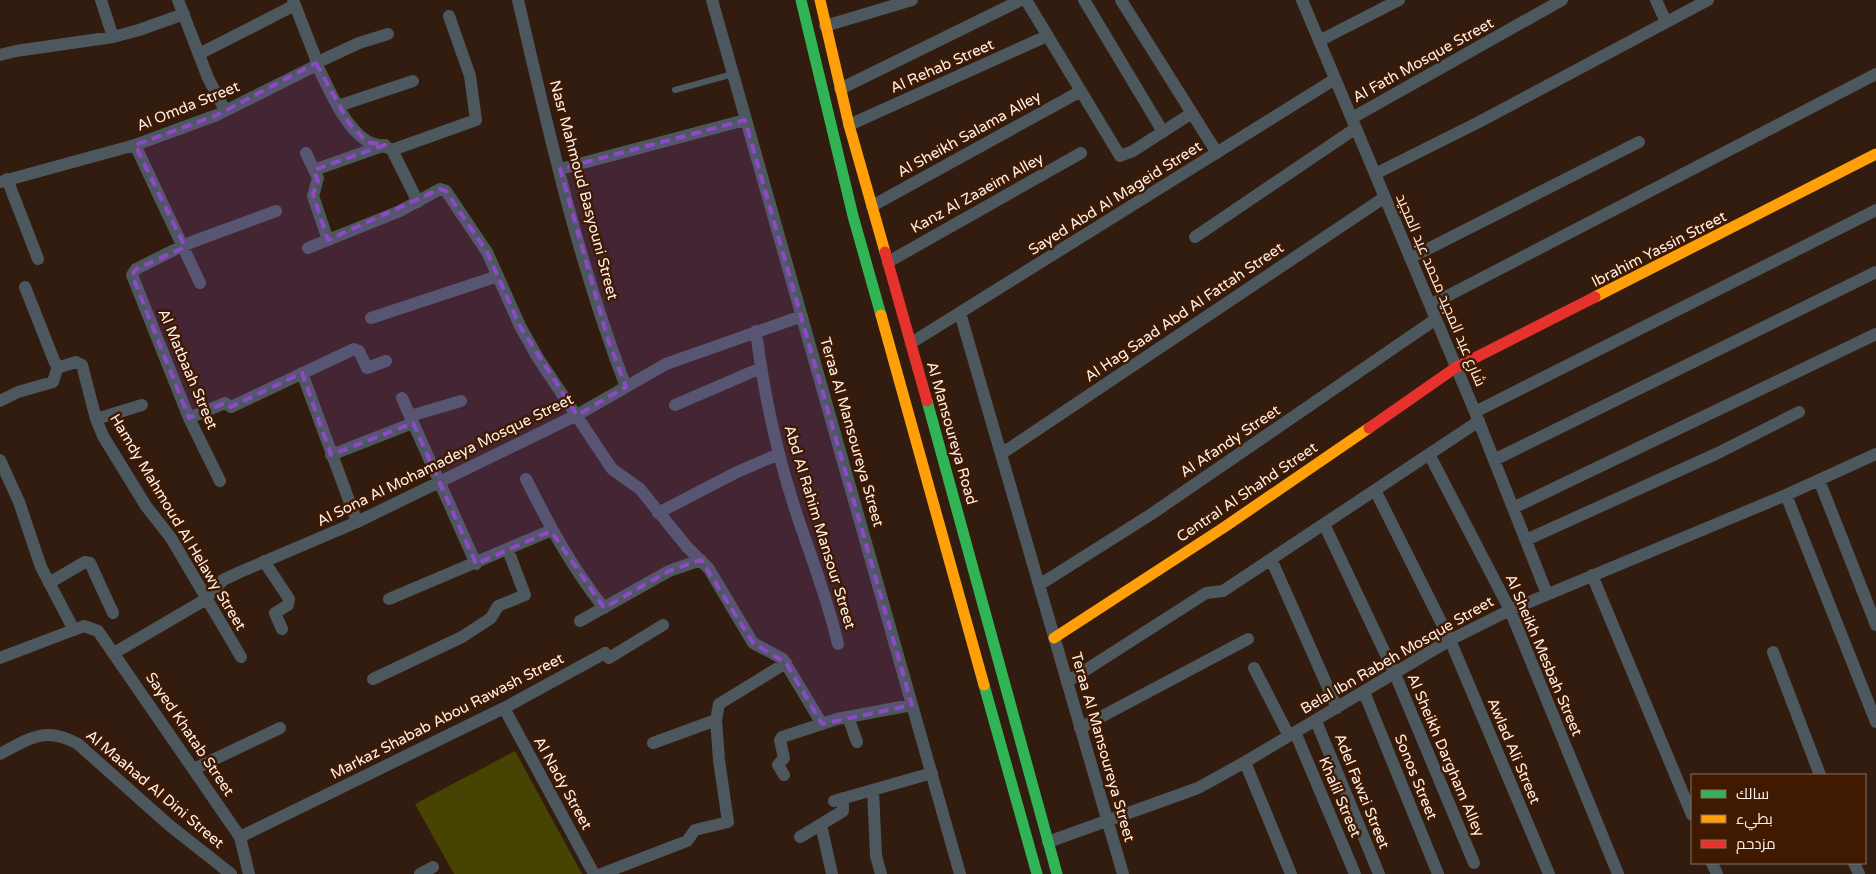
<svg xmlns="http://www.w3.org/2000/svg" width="1876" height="874" viewBox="0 0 1876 874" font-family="'Varela Round',Cairo,sans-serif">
<rect width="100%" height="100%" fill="#321c0f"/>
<path fill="#474403" d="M 515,751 L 582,874 L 454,874 L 415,804 Z"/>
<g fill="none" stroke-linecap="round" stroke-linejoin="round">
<path stroke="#4c585e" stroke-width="6" d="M 675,90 L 733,74"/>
<path stroke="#4c585e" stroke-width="12" d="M 101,0 L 113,37
M 178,0 L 208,78 L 225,110
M 518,0 C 548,130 578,262 626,387
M 712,0 L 960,874
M 1026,0 L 1120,156 L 1133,151 L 1192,113
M 1084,0 L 1163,132
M 1121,0 L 1217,153
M 1302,0 L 1475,412 L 1547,594
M 1656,0 L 1666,22
M 825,26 L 912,0
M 388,34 L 359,43 L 316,63 C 328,87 344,127 367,141 C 374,146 384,144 392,150 L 418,202
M 1319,41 L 1399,0
M 199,54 L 295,5
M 0,55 L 16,51 L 113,37 L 139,30 L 184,14
M 840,89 L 1021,0
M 338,106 L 413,81
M 1352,118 L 1562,0
M 849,125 L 1047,36
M 135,145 L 200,283
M 392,150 L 476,120 L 470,76 L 449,16
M 306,153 L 318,178 L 313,196 L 328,240
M 560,169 L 745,120
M 314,170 L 385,145
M 1375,174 L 1479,122 L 1708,0
M 7,179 L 38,259
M 0,182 L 135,145 L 217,115 L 313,67 L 316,63 L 316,59 L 293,0
M 872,206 L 1081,91
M 1195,237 L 1356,128
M 308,248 L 400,211 L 440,189 L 446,191 L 487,252 L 520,326 L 538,358 L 612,469 L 640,489 L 687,547 L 709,569 L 753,643 L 783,659 L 822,724
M 1410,258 L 1639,142
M 888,262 L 1081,153
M 25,287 L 55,363 L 60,367 L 76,362 L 82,365 L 96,419 L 103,436 L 146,506 L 171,538 L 241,657
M 1430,305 L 1876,74
M 960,313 L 1123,874
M 371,318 L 498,276
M 756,331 C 764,396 778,459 799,521 C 813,562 828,601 838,644
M 911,343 L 1335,79
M 302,373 L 357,522
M 402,398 L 476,564
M 0,401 L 18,392 L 53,382 L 58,366
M 675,405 L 761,368
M 1475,412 L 1876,210
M 410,416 L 461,401
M 189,418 L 225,403 L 231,407 L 354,349 L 359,351 L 367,368 L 386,361
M 96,419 L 142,405
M 1001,454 L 1385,197
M 1429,454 L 1510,610 L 1618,874
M 331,455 L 413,423
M 0,460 L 19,502 L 41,567 L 74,630
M 1494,460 L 1876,272
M 526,479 C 549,525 572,568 604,608
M 1819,480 L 1876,625
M 220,481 L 189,418 L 132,275 L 136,269 L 184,245 L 276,211
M 1375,490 L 1450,640 L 1549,874
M 1786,495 L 1876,722
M 1513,508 L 1876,334
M 658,513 L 737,472 L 779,454
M 1324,524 L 1395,674 L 1474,863
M 1526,540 L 1718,453 L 1799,412
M 1271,559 L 1337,708
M 264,561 L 289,599 L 288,605 L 275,613 L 282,629
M 1592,575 L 1692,815
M 49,583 L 85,562 L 90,563 L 113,613
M 1039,585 L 1150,515 L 1436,319
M 389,599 L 552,530
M 580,621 L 669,571 L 701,560
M 1773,652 L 1820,775
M 114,653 L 203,601 L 223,580 L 240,572 L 357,522 L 577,415 L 666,364 L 802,316
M 0,658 L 84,626 L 98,631 L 240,837 L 249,874
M 1254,668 L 1289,736
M 373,679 L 462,637 L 491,618 L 498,606 L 525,595 L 508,550
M 1067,682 L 1206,593 L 1223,591 L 1479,421
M 1364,692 L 1438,874
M 504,708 L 594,874
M 848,717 L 857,742
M 1316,721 L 1379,874
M 1080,728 L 1248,639
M 1295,732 L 1355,874
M 653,743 L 716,720 L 719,704 L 786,663
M 0,754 C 30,738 45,726 78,744 L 169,825 L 231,874
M 1245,762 L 1291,874
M 194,769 L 280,728
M 784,775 L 778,765 L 784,758 L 780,740 L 782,737 L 837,719 L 912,705
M 873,790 L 876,856 L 881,874
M 834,801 L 932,773
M 821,825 L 832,874
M 240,837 L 504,708 L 605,653 L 609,658 L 663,625
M 800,837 L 843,811 L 843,798
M 1048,842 L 1198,788 L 1245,762 L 1450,640 L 1510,610 L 1786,495 L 1876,454
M 1712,863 L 1717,874
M 1854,863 L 1859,874
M 420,874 L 433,867
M 601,874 L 687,841 L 695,830 L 728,822 L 719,760 L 716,720"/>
<path stroke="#30b455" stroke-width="11" d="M 801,0 L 853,216 L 881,315
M 927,401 L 1057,874
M 984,685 L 1037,874"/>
<path stroke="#ff9f0a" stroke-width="11" d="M 820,0 L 849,125 L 885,252
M 1595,297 L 1876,154
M 881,315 L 984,685
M 1054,638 L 1223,528 L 1369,428"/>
<path stroke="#e5322d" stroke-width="11" d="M 885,252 L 927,401
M 1369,428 L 1455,368 L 1595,297"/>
</g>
<path fill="#8e4ac6" fill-opacity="0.2" stroke="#8e4ac6" stroke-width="4" stroke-dasharray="10 6" stroke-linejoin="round" d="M 316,63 L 349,123 L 367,142 L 385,145 L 314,170 L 318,182 L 313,194 L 328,240 L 440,189 L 446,191 L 487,252 L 520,326 L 577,415 L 626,387 L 608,340 L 560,169 L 745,120 L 912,705 L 822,724 L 786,663 L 753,643 L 701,560 L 669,571 L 604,608 L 551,531 L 476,564 L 413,423 L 331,455 L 302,373 L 231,407 L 225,403 L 189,418 L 132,275 L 136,269 L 185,247 L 135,145 L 217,115 Z"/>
<g text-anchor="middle" stroke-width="5" stroke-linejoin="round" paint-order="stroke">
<g font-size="15" fill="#fcf1ec" stroke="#401901">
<text transform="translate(1423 60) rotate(-29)" y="5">Al Fath Mosque Street</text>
<text transform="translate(942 66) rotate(-24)" y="5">Al Rehab Street</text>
<text transform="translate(188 106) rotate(-22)" y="5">Al Omda Street</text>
<text transform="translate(969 134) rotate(-29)" y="5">Al Sheikh Salama Alley</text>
<text transform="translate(584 190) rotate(75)" y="5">Nasr Mahmoud Basyouni Street</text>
<text transform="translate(977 193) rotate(-29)" y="5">Kanz Al Zaaeim Alley</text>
<text transform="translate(1115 198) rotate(-32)" y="5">Sayed Abd Al Mageid Street</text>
<text transform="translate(1659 249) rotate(-27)" y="5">Ibrahim Yassin Street</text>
<text transform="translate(1441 290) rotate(67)" y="5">شارع عبد المجيد محمد عبد المجيد</text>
<text transform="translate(1184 312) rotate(-34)" y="5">Al Hag Saad Abd Al Fattah Street</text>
<text transform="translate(188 369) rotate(67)" y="5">Al Matbaah Street</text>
<text transform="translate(852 432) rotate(74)" y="5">Teraa Al Mansoureya Street</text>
<text transform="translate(952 433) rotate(74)" y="5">Al Mansoureya Road</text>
<text transform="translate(1230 441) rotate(-34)" y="5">Al Afandy Street</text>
<text transform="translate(445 460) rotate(-26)" y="5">Al Sona Al Mohamadeya Mosque Street</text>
<text transform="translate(1247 492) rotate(-34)" y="5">Central Al Shahd Street</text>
<text transform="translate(178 522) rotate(59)" y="5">Hamdy Mahmoud Al Helawy Street</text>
<text transform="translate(820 527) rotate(73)" y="5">Abd Al Rahim Mansour Street</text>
<text transform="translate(1397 655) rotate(-30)" y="5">Belal Ibn Rabeh Mosque Street</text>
<text transform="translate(1544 655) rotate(67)" y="5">Al Sheikh Mesbah Street</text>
<text transform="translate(447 716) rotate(-27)" y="5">Markaz Shabab Abou Rawash Street</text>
<text transform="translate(190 734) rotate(56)" y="5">Sayed Khatab Street</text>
<text transform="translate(1103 747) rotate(74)" y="5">Teraa Al Mansoureya Street</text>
<text transform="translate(1514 751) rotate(67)" y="5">Awlad Ali Street</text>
<text transform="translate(1446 755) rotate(67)" y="5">Al Sheikh Dargham Alley</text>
<text transform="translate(1416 777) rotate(68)" y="5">Sonos Street</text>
<text transform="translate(563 783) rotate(61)" y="5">Al Nady Street</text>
<text transform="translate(155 789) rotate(40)" y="5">Al Maahad Al Dini Street</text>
<text transform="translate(1362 791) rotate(68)" y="5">Adel Fawzi Street</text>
<text transform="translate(1340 797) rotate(67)" y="5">Khalil Street</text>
</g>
</g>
<rect x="1691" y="774" width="175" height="90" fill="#401901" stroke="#8b6f5f"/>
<rect x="1701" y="790" width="25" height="8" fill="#30b455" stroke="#8b6f5f"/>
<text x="1736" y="799" font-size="15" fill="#fcf1ec">سالك</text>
<rect x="1701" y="815" width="25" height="8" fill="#ff9f0a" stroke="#8b6f5f"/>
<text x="1736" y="824" font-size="15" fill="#fcf1ec">بطيء</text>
<rect x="1701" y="840" width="25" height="8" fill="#e5322d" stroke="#8b6f5f"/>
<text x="1736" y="849" font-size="15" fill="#fcf1ec">مزدحم</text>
</svg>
